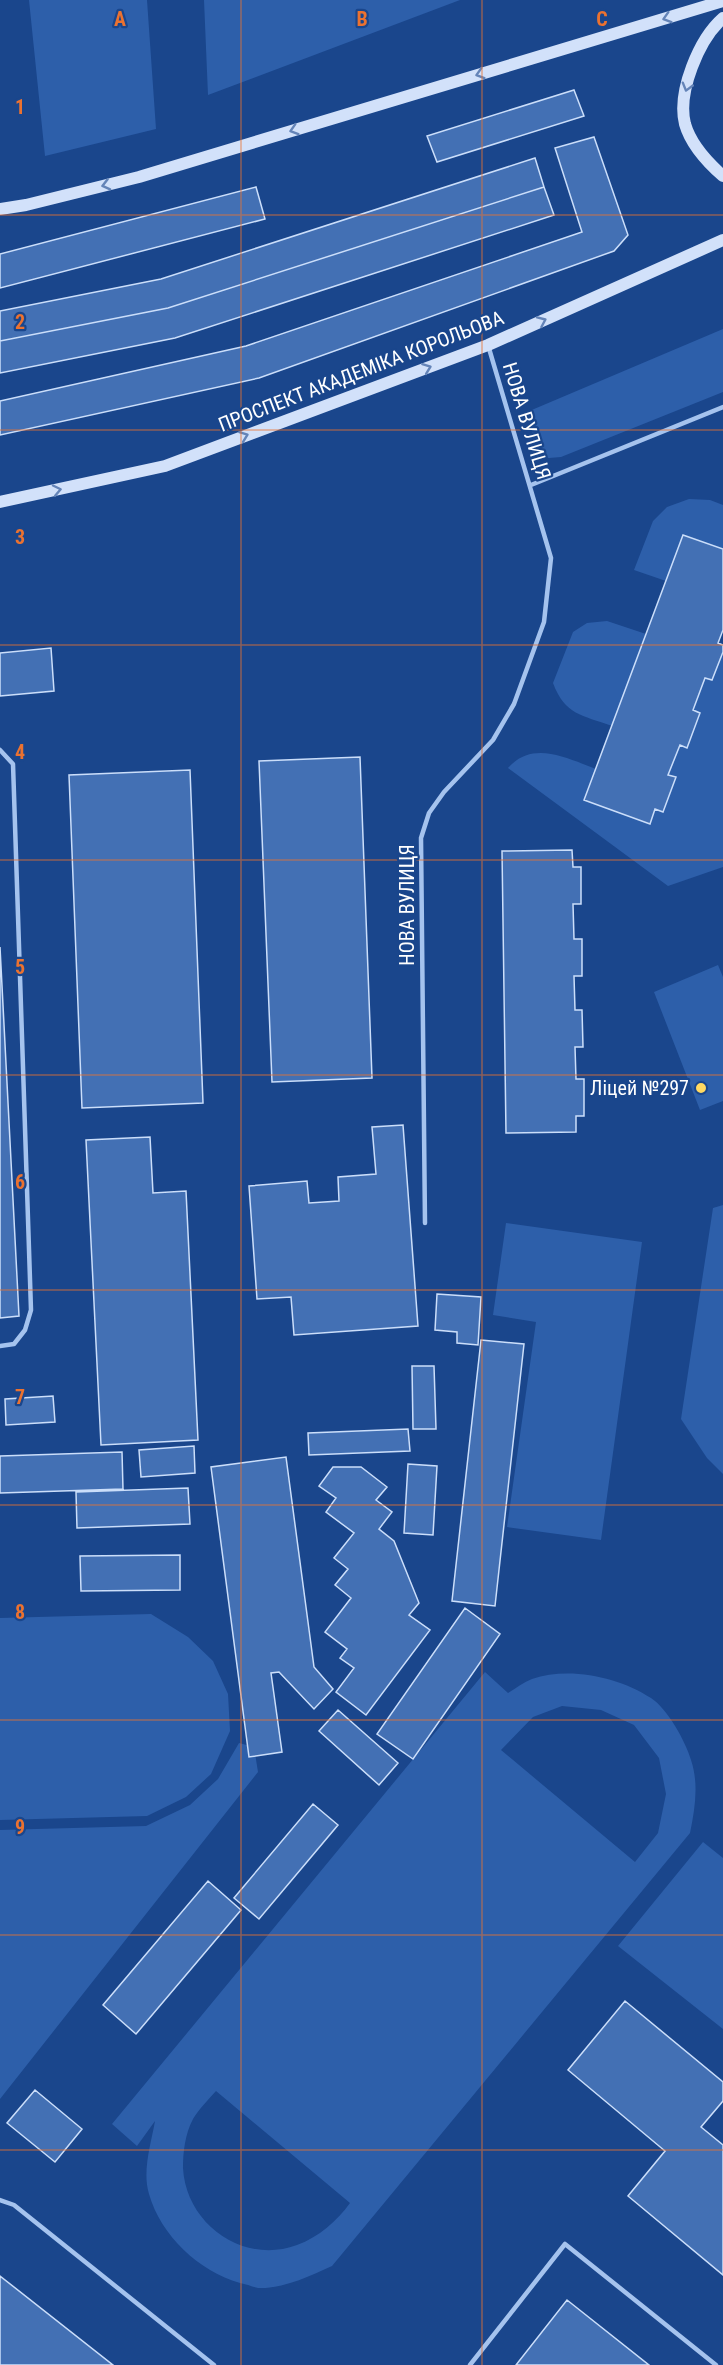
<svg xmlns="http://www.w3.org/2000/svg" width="723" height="2365" viewBox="0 0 723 2365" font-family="'Roboto Condensed',sans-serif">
<rect width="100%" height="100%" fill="#1a468c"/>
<path fill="#2d5faa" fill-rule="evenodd" d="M 29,0 L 147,0 L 156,129 L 45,156 Z
M 204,0 L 460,0 L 208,95 Z
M 723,329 L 723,392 L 561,457 L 549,458 L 538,455 L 527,412 Z
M 689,499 L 710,500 L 723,505 L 723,549 L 684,535 L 666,581 L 634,570 L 653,521 L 667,507 Z
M 607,621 L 646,634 L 612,726 C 582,715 565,715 553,683 L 573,632 L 587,623 Z
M 723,652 L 723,867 L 668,886 L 508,768 C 533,740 566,758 596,769 L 585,800 L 650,824 L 655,809 L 663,812 L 676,778 L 668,775 L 680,745 L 700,713 L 693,710 L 705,678 L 712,680 Z
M 718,965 L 723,977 L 723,1101 L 700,1110 L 654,992 Z
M 723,1205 L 723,1474 L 707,1458 L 681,1419 L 713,1208 Z
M 506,1223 L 642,1242 L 601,1540 L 507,1527 L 536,1322 L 493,1315 Z
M 151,1614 L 188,1637 L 213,1661 L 228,1694 L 230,1731 L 211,1774 L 186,1797 L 147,1816 L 0,1820 L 0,1618 Z
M 485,1672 L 508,1693 C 516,1688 524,1682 532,1679 C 569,1666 619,1677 651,1698 C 667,1708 686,1742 691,1760 C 699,1784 695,1808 690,1833 L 332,2266 C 310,2276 283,2289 258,2288 C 253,2287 246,2284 240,2283 C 199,2271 161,2236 149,2194 C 142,2171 151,2144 155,2121 L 137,2146 L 112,2124 ZM 562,1706 L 601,1710 L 634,1725 L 659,1758 L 666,1794 L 658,1833 L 635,1862 L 501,1750 L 533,1717 ZM 216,2091 L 350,2203 C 337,2221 319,2237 297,2245 C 243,2265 186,2224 183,2168 C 183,2152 185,2134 193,2119 C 199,2109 209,2099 216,2091 Z
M 239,1743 L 254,1747 L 258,1772 L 0,2099 L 0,1830 L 146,1826 L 190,1805 L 218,1779 Z
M 703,1842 L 723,1858 L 723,2029 L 618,1946 Z"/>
<path fill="#4370b4" stroke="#cbdefa" stroke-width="1.5" d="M 574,90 L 584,116 L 437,162 L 427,136 Z
M 594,137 L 628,235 L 614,251 L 259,378 L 0,435 L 0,401 L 246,346 L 582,232 L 555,148 Z
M 535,158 L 544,187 L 168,308 L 0,341 L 0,311 L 161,279 Z
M 256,187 L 265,219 L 0,288 L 0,254 Z
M 544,187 L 554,215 L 175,338 L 0,373 L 0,341 L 168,308 Z
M 683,535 L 723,549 L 723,630 L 718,643 L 723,645 L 723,652 L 712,680 L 705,678 L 693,710 L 700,713 L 687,748 L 680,745 L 668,775 L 676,777 L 663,812 L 655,809 L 650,824 L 584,800 Z
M 51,648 L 54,691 L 0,696 L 0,653 Z
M 360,757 L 372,1078 L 272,1082 L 259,761 Z
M 190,770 L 203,1103 L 82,1108 L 69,775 Z
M 572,850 L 573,867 L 581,867 L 581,904 L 573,904 L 574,939 L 582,939 L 582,976 L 574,976 L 575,1010 L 582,1010 L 583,1047 L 575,1047 L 576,1079 L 584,1079 L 584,1116 L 576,1116 L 576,1132 L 506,1133 L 502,851 Z
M 0,947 L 19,1316 L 0,1318 Z
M 403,1125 L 418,1326 L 294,1335 L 291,1297 L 257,1299 L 249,1186 L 307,1181 L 309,1203 L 339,1201 L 338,1177 L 376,1174 L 372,1127 Z
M 150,1137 L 153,1193 L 186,1191 L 198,1440 L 101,1445 L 86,1140 Z
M 437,1294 L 481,1297 L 478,1345 L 457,1343 L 457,1332 L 435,1330 Z
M 481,1340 L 524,1344 L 495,1606 L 452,1601 Z
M 412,1366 L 434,1366 L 436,1429 L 413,1429 Z
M 53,1396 L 55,1422 L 6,1425 L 5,1399 Z
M 408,1429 L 410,1451 L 309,1455 L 308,1433 Z
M 194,1446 L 195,1473 L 141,1477 L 139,1450 Z
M 122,1452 L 123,1489 L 0,1493 L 0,1456 Z
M 286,1457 L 314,1667 L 333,1689 L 314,1709 L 279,1672 L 271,1673 L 282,1752 L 249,1757 L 211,1467 Z
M 408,1464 L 437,1466 L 433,1535 L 404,1533 Z
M 333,1467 L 361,1467 L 387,1487 L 376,1500 L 392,1512 L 379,1529 L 394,1541 L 419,1603 L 409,1615 L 430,1630 L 366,1715 L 336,1692 L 354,1668 L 340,1658 L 347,1649 L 325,1632 L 351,1598 L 335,1585 L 348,1569 L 334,1558 L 354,1533 L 326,1512 L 336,1498 L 319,1486 Z
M 188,1488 L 190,1524 L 77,1528 L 76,1492 Z
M 180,1555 L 180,1590 L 81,1591 L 80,1556 Z
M 465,1608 L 500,1634 L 413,1759 L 377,1734 Z
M 338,1710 L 398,1763 L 379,1785 L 319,1731 Z
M 313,1804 L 338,1825 L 259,1919 L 234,1898 Z
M 208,1881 L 241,1910 L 136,2034 L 103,2005 Z
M 625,2001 L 723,2082 L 723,2101 L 701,2127 L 723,2145 L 723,2275 L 628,2196 L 665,2151 L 568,2070 Z
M 35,2090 L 82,2129 L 55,2162 L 7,2123 Z
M 0,2276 L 113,2365 L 0,2365 Z
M 567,2300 L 649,2365 L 516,2365 Z"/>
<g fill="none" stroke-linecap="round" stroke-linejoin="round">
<path stroke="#a5c3ee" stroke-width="4.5" d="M 531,485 L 723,407
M 0,750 L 13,764 L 31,1310 L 25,1330 L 14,1344 L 0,1346
M 425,1223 L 421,838 L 429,813 L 444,792 L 493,740 L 514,704 L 544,622 L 551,558 L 488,345
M 0,2200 L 14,2205 L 214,2365
M 470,2365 L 565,2244 L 716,2365"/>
<path stroke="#d2e1fa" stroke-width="12" d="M 723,18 C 699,39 677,92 685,124 C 691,145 707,162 723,176
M 0,209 L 26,205 L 139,177 L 723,1
M 0,502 L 165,466 L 488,345 L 723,240"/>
</g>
<defs><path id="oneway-chevron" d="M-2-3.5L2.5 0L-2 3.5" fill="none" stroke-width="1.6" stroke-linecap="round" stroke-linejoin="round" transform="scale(1.5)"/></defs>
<g stroke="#6484b8">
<use href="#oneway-chevron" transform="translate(667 18) rotate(163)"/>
<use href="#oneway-chevron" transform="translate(480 74) rotate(163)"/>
<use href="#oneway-chevron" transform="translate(687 87) rotate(106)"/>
<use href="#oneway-chevron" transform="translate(294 130) rotate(163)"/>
<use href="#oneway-chevron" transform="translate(106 185) rotate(166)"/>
<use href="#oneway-chevron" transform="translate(542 321) rotate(-24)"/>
<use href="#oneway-chevron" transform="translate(427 368) rotate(-21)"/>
<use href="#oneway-chevron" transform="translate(244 436) rotate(-21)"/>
<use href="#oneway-chevron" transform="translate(57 490) rotate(-12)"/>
</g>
<path fill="none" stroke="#eb7230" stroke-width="1.5" stroke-opacity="0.55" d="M 241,0 L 241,2365M 482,0 L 482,2365M 0,215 L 723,215M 0,430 L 723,430M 0,645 L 723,645M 0,860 L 723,860M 0,1075 L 723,1075M 0,1290 L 723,1290M 0,1505 L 723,1505M 0,1720 L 723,1720M 0,1935 L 723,1935M 0,2150 L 723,2150"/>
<circle fill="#ffd962" stroke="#1a468c" stroke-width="2" cx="701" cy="1088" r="6"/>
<g text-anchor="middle" stroke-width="4.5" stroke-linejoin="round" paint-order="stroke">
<g font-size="20" fill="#fff" stroke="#1a468c">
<text transform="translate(361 371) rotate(-21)" y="7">ПРОСПЕКТ АКАДЕМІКА КОРОЛЬОВА</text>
<text transform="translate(527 421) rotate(73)" y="7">НОВА ВУЛИЦЯ</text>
<text transform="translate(407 905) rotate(-90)" y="7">НОВА ВУЛИЦЯ</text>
</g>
<g font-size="20" fill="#fff" stroke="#1a468c" text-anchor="end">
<text x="689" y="1095">Ліцей №297</text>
</g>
</g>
<g font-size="20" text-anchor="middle" font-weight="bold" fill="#eb7230" stroke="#1a468c" stroke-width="4.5" stroke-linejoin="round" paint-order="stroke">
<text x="120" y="26">A</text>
<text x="362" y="26">B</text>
<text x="602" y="26">C</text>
<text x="20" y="114">1</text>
<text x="20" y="329">2</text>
<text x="20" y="544">3</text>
<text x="20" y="759">4</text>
<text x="20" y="974">5</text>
<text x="20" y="1189">6</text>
<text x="20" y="1404">7</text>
<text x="20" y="1619">8</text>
<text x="20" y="1834">9</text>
</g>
</svg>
